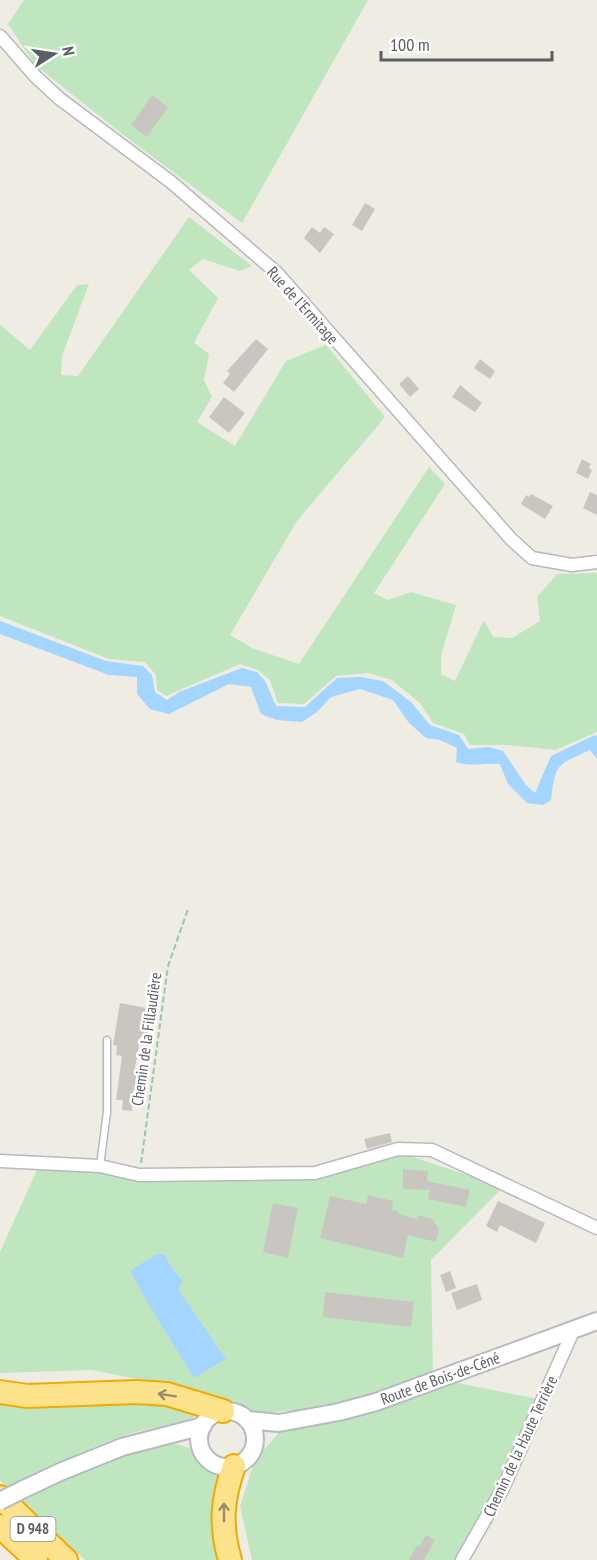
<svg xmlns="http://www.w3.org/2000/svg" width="597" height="1560" viewBox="0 0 597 1560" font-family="'PT Sans Narrow',sans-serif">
<rect width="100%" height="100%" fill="#eeece3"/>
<path fill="#c0e6c0" d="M 24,0 L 368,0 L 242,223 L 130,140 L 35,65 L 8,24 Z
M 189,217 L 252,266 L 240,271 L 203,259 L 189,270 L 218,298 L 194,343 L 209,354 L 204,380 L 212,397 L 197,422 L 235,446 L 286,361 L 326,345 L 385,417 L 297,521 L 230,635 L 252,648 L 299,664 L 429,467 L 445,484 L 374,593 L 388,600 L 411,592 L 456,605 L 441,656 L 441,674 L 455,681 L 484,620 L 493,637 L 512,638 L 540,621 L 537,597 L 557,574 L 597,573 L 597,732 L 556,750 L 507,745 L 470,745 L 464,734 L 433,723 L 420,703 L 392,680 L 368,673 L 336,676 L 304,704 L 278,703 L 270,680 L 258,670 L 240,664 L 166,696 L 157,690 L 156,675 L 145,662 L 109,659 L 0,616 L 0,325 L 30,350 L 77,285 L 89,284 L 62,356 L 61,375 L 78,376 Z
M 404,1154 L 503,1187 L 431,1260 L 433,1378 L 548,1401 L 467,1560 L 252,1560 L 240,1506 L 255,1460 L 299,1410 L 256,1413 L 178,1387 L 91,1370 L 0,1373 L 0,1252 L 40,1163 L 284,1179 Z
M 138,1399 L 205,1411 C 181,1427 153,1426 126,1435 C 85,1449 46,1469 7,1488 L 0,1480 L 0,1400 Z
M 167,1441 L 189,1448 L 202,1465 L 221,1478 L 225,1560 L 85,1560 L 20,1500 L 107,1459 Z"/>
<path fill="#a3d5ff" d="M 0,621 L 106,661 L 143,666 L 152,675 L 155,692 L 167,700 L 179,692 L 242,668 L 257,672 L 265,681 L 276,706 L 305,707 L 337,678 L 360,677 L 383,681 L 411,702 L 430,725 L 459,735 L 468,749 L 489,747 L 503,751 L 526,785 L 535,793 L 551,756 L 595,735 L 597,736 L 597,759 L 590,750 C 556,766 556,762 551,800 L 543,805 L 527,803 L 508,784 L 500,764 C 485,763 469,767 456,762 L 457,748 L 440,740 L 426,738 L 409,723 L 393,700 L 360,689 L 331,697 L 317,712 L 302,722 L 277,720 L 261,714 L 251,687 L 229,684 L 169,714 L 150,709 L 137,694 L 137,677 L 109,675 L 0,634 Z
M 164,1254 L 172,1268 L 183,1282 L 178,1289 L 226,1359 L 194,1378 L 149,1305 L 130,1271 L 155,1255 Z"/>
<path fill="#c9c6c1" d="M 152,95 L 168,107 L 147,137 L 131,125 Z
M 365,203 L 375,209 L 362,231 L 352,225 Z
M 312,227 L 320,233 L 324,227 L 334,234 L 320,253 L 304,238 Z
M 256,339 L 268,349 L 234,392 L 223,383 L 230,374 L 227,371 Z
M 480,359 L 495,371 L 490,379 L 474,368 Z
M 408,376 L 419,389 L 410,397 L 399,384 Z
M 460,385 L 482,403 L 475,412 L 452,397 Z
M 224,397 L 245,413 L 229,433 L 209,417 Z
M 582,459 L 591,464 L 589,468 L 592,470 L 588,479 L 576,473 Z
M 590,492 L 597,495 L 597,515 L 583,508 Z
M 531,494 L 553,506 L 545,519 L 521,504 L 526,495 L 529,497 Z
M 120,1003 L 152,1009 L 147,1037 L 141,1036 L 134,1072 L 145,1074 L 142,1091 L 133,1090 L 132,1111 L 122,1110 L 123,1100 L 116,1100 L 122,1056 L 116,1055 L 117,1046 L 113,1045 Z
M 390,1133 L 392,1142 L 367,1149 L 364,1139 Z
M 403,1169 L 428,1171 L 427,1181 L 470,1190 L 466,1207 L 428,1199 L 430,1190 L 403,1189 Z
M 368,1195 L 393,1201 L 392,1210 L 398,1211 L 398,1214 L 417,1219 L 418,1215 L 432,1219 L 439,1229 L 436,1242 L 408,1235 L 403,1258 L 320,1238 L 330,1196 L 366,1204 Z
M 498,1201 L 545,1223 L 536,1243 L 500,1225 L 497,1232 L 486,1226 Z
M 273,1203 L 298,1208 L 288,1258 L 263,1252 Z
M 450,1271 L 456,1288 L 446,1292 L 440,1275 Z
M 477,1284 L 482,1300 L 457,1310 L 451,1293 Z
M 325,1292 L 414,1302 L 411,1327 L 323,1317 Z
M 426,1535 L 435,1540 L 424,1560 L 409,1560 L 417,1545 L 419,1547 Z"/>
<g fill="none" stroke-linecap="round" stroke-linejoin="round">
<defs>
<path id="lane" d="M 100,1166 L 107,1112 L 107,1040"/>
<path id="street" d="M 0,36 L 36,77 L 60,99 L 171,182 L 277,273 L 511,539 L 532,558 L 572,565 L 597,562
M 0,1161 L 100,1166 L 139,1175 L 315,1173 L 398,1149 L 432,1150 L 597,1228
M 462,1560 L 503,1488 L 574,1329"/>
<path id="secondary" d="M199 1439a28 28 0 1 1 56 0a28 28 0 1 1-56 0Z
M 247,1420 L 279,1423 L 339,1412 L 376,1402 L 597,1321
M 24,1489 L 60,1472 L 122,1447 L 203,1426"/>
<path id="highway" d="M 0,1392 L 27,1396 L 136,1392 L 167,1394 L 223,1411
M 0,1497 L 66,1560
M 0,1526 L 36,1560
M 230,1560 C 220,1526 222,1499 234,1466"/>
</defs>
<use href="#lane" stroke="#b6b9be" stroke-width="9"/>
<use href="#street" stroke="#b6b9be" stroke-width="15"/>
<use href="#secondary" stroke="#b7bac0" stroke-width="20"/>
<use href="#highway" stroke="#f2aa00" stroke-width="26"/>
<path stroke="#99c7a7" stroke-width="2" stroke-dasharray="6 3" stroke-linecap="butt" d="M 141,1163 L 168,966 L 188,909"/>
<use href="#lane" stroke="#fff" stroke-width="6"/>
<use href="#street" stroke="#fff" stroke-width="12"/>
<use href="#secondary" stroke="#fff" stroke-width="16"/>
<use href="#highway" stroke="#fde28c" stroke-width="22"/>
<defs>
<path id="secondary-bridge" d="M 0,1501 L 24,1489"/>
</defs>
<use href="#secondary-bridge" stroke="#b7bac0" stroke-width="20" stroke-linecap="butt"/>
<use href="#secondary-bridge" stroke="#fff" stroke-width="16"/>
</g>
<defs><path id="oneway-shaft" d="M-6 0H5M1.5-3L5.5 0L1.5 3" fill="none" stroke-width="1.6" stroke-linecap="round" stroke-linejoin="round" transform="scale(1.5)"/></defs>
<g stroke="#948d72">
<use href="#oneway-shaft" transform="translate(167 1395) rotate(-171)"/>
<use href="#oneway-shaft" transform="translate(224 1512) rotate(-90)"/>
</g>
<g text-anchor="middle" stroke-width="5" stroke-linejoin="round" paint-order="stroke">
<rect fill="#fff" stroke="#8c8f92" stroke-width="1.5" x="10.5" y="1517" width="45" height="24" rx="4.5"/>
<g font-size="15" font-weight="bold" fill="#5b5f64">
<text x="33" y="1534">D 948</text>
</g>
<g font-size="16" fill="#5b5f64" stroke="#fff">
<text transform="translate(303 305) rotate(48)" y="6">Rue de l'Ermitage</text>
<text transform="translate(146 1039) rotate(-82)" y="6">Chemin de la Fillaudière</text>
<text transform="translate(440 1378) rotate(-20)" y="6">Route de Bois-de-Céné</text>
<text transform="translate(520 1446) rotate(-65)" y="6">Chemin de la Haute Terrière</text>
</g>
</g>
<g transform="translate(54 54) rotate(78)" stroke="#ffffff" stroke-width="4.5" paint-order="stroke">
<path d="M0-4.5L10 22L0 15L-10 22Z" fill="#5b5f64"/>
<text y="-9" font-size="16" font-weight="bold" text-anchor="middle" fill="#5b5f64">N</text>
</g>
<path d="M381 51v9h171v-9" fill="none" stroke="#5b5f64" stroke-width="3"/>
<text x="390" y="51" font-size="18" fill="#5b5f64" stroke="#ffffff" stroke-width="4.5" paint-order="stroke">100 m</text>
</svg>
